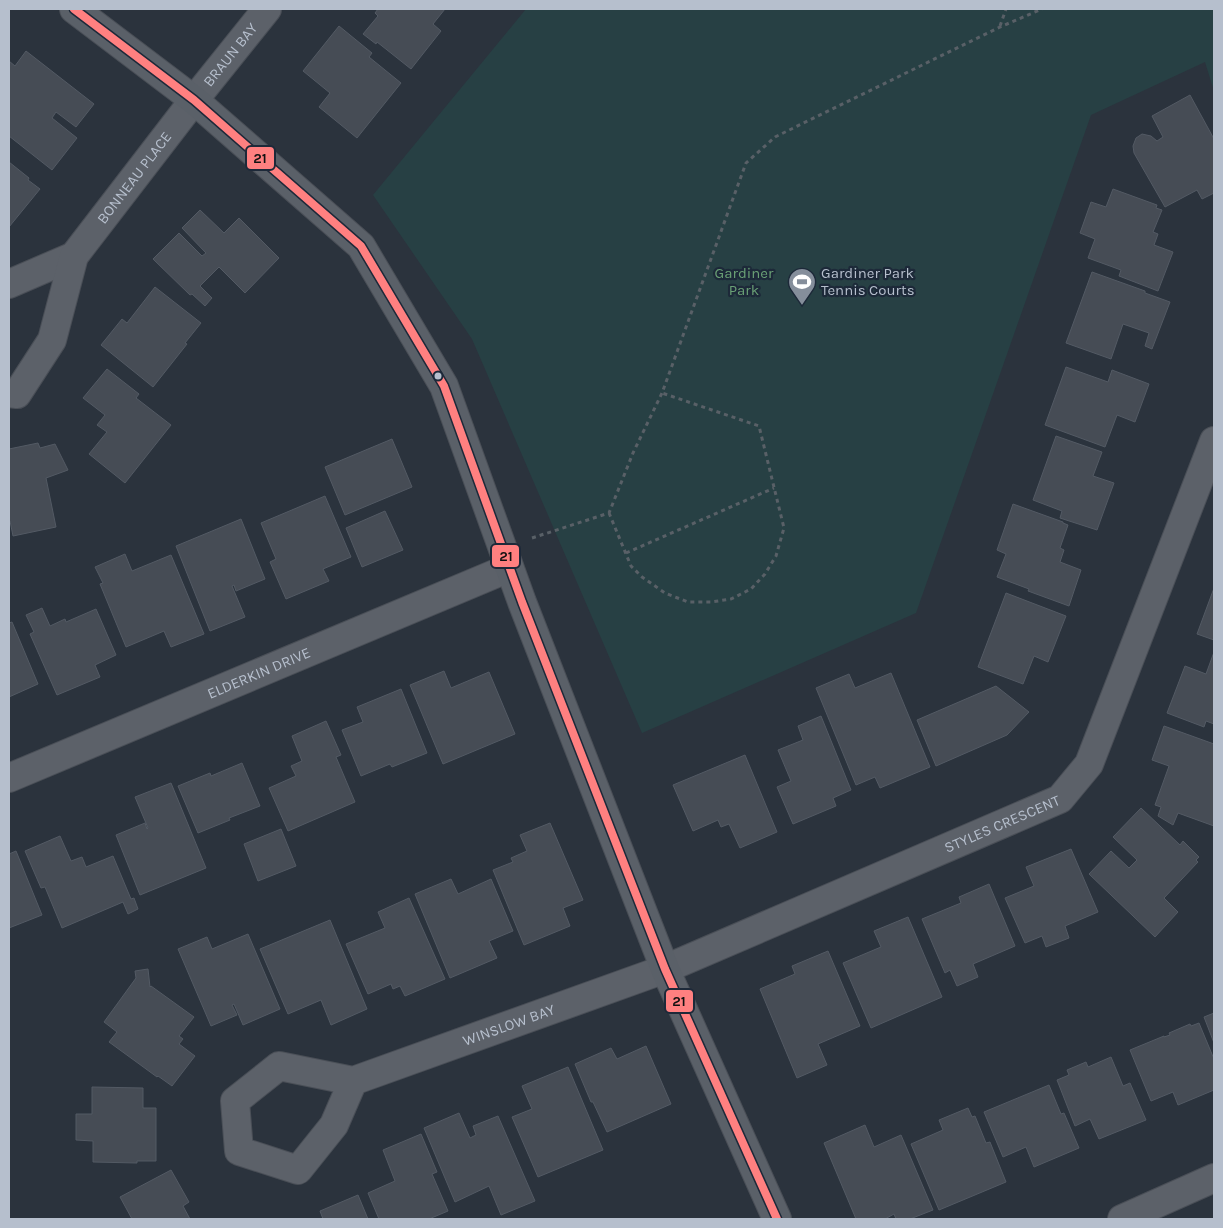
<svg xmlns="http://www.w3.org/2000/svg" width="1223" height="1228" viewBox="0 0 1223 1228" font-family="Karla,sans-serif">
<rect width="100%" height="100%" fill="#2b333d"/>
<path fill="#274044" d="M 526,9 L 1214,9 L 1214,91 L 1205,62 L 1091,115 L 916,613 L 642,733 L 472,339 L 373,195 Z"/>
<path fill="#464c55" stroke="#535a64" d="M 378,9 L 445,9 L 433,24 L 441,31 L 411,69 L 377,42 L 376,44 L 363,34 L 378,16 L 375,13 Z
M 339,26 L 372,53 L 369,57 L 401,83 L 357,138 L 319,107 L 330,93 L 303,71 Z
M 26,51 L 94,104 L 76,127 L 56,112 L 52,118 L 77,138 L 52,170 L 9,136 L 9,61 L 15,66 Z
M 1190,95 L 1214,139 L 1214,193 L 1202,199 L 1197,190 L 1165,207 L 1134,153 L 1133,146 L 1136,138 L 1142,134 L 1151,136 L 1157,141 L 1163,137 L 1152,116 Z
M 9,162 L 29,178 L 28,180 L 40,189 L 9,227 Z
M 1113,189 L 1157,205 L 1156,208 L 1162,210 L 1153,232 L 1158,234 L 1154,245 L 1173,252 L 1158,291 L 1119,276 L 1121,270 L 1088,258 L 1095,239 L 1080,233 L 1091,202 L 1106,207 Z
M 200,210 L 224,233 L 239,218 L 279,258 L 245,293 L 219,267 L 200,286 L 212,298 L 205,306 L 192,294 L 190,295 L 153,259 L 179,233 L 202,256 L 206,253 L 182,228 Z
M 1092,272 L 1145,291 L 1145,293 L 1170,302 L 1152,349 L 1145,346 L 1149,333 L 1123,324 L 1111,359 L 1066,343 Z
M 155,287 L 201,323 L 185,343 L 187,344 L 153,387 L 101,345 L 122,319 L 127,323 Z
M 1066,367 L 1108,382 L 1112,370 L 1149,384 L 1135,422 L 1117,415 L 1105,447 L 1045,425 Z
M 107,369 L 139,394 L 136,398 L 171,425 L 125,483 L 89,454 L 107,432 L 97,425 L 105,415 L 83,398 Z
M 1056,436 L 1102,452 L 1093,476 L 1114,483 L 1097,530 L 1060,518 L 1062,511 L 1033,500 Z
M 392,439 L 412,487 L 345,515 L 325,467 Z
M 38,443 L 40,448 L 55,444 L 68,470 L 46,478 L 56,527 L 13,536 L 10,521 L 9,522 L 9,449 Z
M 325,496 L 351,557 L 323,569 L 329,581 L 286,599 L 270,562 L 276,559 L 261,523 Z
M 1013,504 L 1063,522 L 1063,523 L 1068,525 L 1060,548 L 1064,550 L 1060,562 L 1081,570 L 1069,606 L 1028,591 L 1029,589 L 997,577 L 1006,554 L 997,550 Z
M 385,511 L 403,550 L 362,567 L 346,528 Z
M 241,519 L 265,579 L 236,591 L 234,585 L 232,586 L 245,617 L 210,631 L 176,546 Z
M 125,554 L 132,571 L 171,555 L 204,634 L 171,647 L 164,631 L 126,647 L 100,584 L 103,583 L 95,567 Z
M 1214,588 L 1214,640 L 1197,634 Z
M 1006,593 L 1066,616 L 1048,662 L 1034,656 L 1023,684 L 978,667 Z
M 42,608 L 50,626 L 65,619 L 66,622 L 96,609 L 116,655 L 95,665 L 100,677 L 57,695 L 30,634 L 34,632 L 26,615 Z
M 12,622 L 38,684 L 9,697 L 9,623 Z
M 1214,652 L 1214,724 L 1206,721 L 1204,727 L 1167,713 L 1185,666 L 1206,674 Z
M 444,671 L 451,688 L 489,672 L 515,734 L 443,764 L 410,685 Z
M 891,673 L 930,767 L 880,788 L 875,777 L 856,785 L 816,688 L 849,674 L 855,688 Z
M 996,686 L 1029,712 L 1007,735 L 936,766 L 917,720 Z
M 401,689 L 427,753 L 392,767 L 390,764 L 361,776 L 342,730 L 363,722 L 357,707 Z
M 821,716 L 851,790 L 833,798 L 836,806 L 793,824 L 777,787 L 791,781 L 778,750 L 803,740 L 798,726 Z
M 326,721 L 341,755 L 336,757 L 355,802 L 288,831 L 269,788 L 296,776 L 291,766 L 302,761 L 292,736 Z
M 1164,726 L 1214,744 L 1214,826 L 1178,813 L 1173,825 L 1158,816 L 1161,807 L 1155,805 L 1169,766 L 1152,760 Z
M 745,755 L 777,832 L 740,848 L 729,824 L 721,827 L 718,820 L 693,831 L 673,785 Z
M 242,763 L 260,806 L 229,818 L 230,820 L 198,833 L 178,786 L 210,773 L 211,776 Z
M 171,783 L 206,868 L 140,895 L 116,835 L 145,823 L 147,829 L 148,828 L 135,797 Z
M 1141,808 L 1180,845 L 1183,841 L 1199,857 L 1196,860 L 1198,862 L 1164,898 L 1178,912 L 1155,937 L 1089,874 L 1111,851 L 1129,868 L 1137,860 L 1113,837 Z
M 550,823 L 583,900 L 563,908 L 570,926 L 524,945 L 493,870 L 513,862 L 511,858 L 527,851 L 520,835 Z
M 281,829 L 296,866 L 258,881 L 244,844 Z
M 60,836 L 71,861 L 82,857 L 86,867 L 113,856 L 131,899 L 134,898 L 138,909 L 128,914 L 123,902 L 62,928 L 45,887 L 41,888 L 25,851 Z
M 1071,849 L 1098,912 L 1065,926 L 1069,938 L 1046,947 L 1042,936 L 1025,943 L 1005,898 L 1034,886 L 1026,867 Z
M 16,851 L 42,915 L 9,928 L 9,854 Z
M 451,879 L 458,894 L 491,879 L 513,931 L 489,941 L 497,958 L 450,978 L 415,894 Z
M 989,884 L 1015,946 L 973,964 L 978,977 L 957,986 L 950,970 L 945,973 L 922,919 L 961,903 L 959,897 Z
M 409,898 L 445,979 L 405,996 L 400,986 L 393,989 L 391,984 L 368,994 L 346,944 L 385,928 L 378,912 Z
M 908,917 L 942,997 L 871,1028 L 843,963 L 881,947 L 874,931 Z
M 330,920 L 367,1009 L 331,1025 L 321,1000 L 288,1014 L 260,949 Z
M 248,934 L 280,1009 L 243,1025 L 234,1004 L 232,1005 L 237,1015 L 211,1026 L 178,949 L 207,937 L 212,949 Z
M 828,951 L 860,1026 L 818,1044 L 827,1065 L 797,1078 L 760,989 L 795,974 L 792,966 Z
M 148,969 L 150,987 L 151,986 L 194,1017 L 179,1036 L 183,1039 L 179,1044 L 195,1056 L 172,1086 L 158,1076 L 157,1077 L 109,1042 L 117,1032 L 104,1022 L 136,978 L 135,971 Z
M 1214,1013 L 1214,1043 L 1204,1017 Z
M 1199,1023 L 1214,1059 L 1214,1090 L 1178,1105 L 1173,1092 L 1151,1101 L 1130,1050 L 1164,1036 L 1164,1037 L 1170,1035 L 1169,1033 L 1190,1024 L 1191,1026 Z
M 646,1046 L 671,1104 L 607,1132 L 593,1102 L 591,1102 L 575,1064 L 611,1048 L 617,1059 Z
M 1111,1057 L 1123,1086 L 1130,1083 L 1146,1120 L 1099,1139 L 1090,1119 L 1075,1126 L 1057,1080 L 1069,1075 L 1067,1070 L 1086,1062 L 1088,1067 Z
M 568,1067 L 603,1150 L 538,1177 L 512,1117 L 532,1109 L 522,1086 Z
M 1049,1085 L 1061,1114 L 1064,1113 L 1079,1148 L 1034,1167 L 1026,1147 L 1003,1157 L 984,1112 Z
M 92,1087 L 143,1088 L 143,1108 L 156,1108 L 156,1161 L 137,1161 L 137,1163 L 93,1162 L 93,1141 L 76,1140 L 76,1114 L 92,1114 Z
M 968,1108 L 972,1117 L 975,1116 L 986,1143 L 990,1142 L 1006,1182 L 939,1210 L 911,1144 L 943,1130 L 939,1120 Z
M 459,1113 L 470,1138 L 476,1135 L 473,1126 L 498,1116 L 535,1201 L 501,1215 L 489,1186 L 455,1202 L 424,1128 Z
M 865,1125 L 874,1147 L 901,1135 L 933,1210 L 910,1219 L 896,1219 L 894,1214 L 885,1219 L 886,1219 L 856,1219 L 824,1143 Z
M 421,1134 L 437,1172 L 432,1174 L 448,1211 L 429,1219 L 379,1219 L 368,1193 L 395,1181 L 383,1150 Z
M 171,1170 L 189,1202 L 183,1206 L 190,1219 L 132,1219 L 120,1197 Z
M 358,1195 L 368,1219 L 323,1219 L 320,1211 Z"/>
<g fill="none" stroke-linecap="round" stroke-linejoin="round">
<defs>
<g id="street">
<path d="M 9,284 L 74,256"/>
<path id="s1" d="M 9,393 L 17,394 L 52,340 L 74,256 L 194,100 L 267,9"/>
<path id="s2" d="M 9,778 L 509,568"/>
<path id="s3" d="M 353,1081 L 334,1125 L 298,1170 L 239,1151 L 235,1101 L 279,1066 L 353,1081 L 665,969 L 1060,799 L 1089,764 L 1214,441"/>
<path d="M 1122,1219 L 1214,1178"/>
</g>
<path id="secondary" d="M 74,9 L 194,100 L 361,246 L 444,386 L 522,602 L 665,969 L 777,1219"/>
</defs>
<use href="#street" stroke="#4a4f57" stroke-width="30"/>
<use href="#secondary" stroke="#4a4f57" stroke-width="30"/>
<path stroke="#596067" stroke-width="3" stroke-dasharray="4 4" stroke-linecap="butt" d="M 1000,26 L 1006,9
M 609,513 L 631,566 L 642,577 L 665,593 L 688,602 L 711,602 L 731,599 L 751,589 L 765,574 L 776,556 L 784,528 L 759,426 L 662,393
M 532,538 L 609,513 L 633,453 L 662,393 L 746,163 L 775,137 L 1000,27 L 1042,9
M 626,553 L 774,488"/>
<use href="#street" stroke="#5c6169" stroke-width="28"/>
<use href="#secondary" stroke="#5a6068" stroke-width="28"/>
<defs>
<path id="bus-1" d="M 74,9 L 194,100 L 361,246 L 444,386 L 522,602 L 665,969 L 777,1219"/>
</defs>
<use href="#bus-1" stroke="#1d2939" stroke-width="11"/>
<use href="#bus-1" stroke="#ff8080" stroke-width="8"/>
</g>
<defs>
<symbol id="stadium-pin" viewBox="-11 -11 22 30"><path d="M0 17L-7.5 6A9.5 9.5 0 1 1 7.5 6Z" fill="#858e9b" stroke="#1d2939"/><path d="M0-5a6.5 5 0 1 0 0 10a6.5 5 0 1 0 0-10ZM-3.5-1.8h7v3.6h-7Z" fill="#fff"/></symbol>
</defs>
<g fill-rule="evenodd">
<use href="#stadium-pin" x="786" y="266" width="32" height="43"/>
</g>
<circle fill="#b6bfcd" stroke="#1d2939" stroke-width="2" cx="438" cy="376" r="4.5"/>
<g text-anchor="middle" stroke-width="4.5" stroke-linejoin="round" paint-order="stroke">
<g font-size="15" fill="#b6bfcd" stroke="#1d2939">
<text dy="5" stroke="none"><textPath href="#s1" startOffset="414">BRAUN BAY</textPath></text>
<text dy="5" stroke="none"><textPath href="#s1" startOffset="258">BONNEAU PLACE</textPath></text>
<text dy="5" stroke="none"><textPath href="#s2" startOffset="271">ELDERKIN DRIVE</textPath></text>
<text dy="5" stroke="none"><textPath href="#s3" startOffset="1048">STYLES CRESCENT</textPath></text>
<text dy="5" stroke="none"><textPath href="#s3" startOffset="515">WINSLOW BAY</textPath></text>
</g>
<g font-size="15" fill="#6aa075" stroke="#1d2939">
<text x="744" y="278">Gardiner<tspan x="744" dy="17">Park</tspan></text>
</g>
<g font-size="15" fill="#b6bfcd" stroke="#1d2939" text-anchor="start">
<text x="821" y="278">Gardiner Park<tspan x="821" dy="17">Tennis Courts</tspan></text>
</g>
</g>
<g stroke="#1d2939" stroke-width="2">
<rect x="246" y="146" width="29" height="24" rx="5" fill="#ff8080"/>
<rect x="491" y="544" width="29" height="24" rx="5" fill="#ff8080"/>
<rect x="665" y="989" width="29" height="24" rx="5" fill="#ff8080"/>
</g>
<g font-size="14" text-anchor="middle" font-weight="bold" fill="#111">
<text x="260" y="163">21</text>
<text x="506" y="561">21</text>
<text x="679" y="1006">21</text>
</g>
<rect width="1223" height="1228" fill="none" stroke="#b6bfcd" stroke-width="20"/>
</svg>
